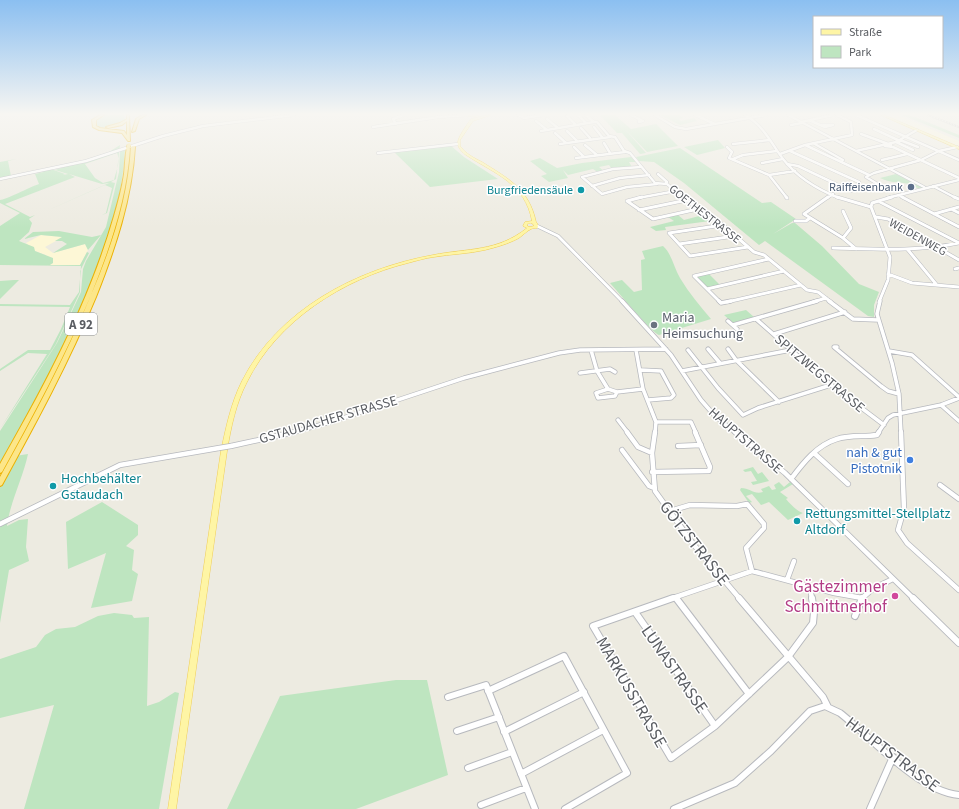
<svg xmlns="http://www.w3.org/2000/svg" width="959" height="809" viewBox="0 0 959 809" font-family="'Source Sans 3',sans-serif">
<rect width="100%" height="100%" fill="#edebe1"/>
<path fill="#fdf7d6" d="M 884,115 L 898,115 L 959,141 L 959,146 Z
M 41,235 L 63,237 L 45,247 L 53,253 L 85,244 L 88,250 L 80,265 L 48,265 L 46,255 L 35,251 L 26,243 Z"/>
<path fill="#bee5c0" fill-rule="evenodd" d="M 103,115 L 124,115 L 125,119 C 119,127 106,128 97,127 L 95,123 Z
M 600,115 L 615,115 L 631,129 L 656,124 L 678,146 L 647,152 L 625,129 L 646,153 L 640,154 L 622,133 L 617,133 Z
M 660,115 L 679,115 L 683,118 L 679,119 L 681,121 L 694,118 L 697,121 L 680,125 Z
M 902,115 L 910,115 L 959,135 L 959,138 Z
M 718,140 L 725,148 L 697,155 L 684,147 Z
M 120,145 L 116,179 L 111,182 L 115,183 L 107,213 L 102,215 L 106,213 L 112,188 L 105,185 L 44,212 L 109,183 L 102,184 L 69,174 L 75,177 L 5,204 L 30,217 L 35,215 L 29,219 L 32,223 L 29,232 L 19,241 L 34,247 L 35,251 L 53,258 L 53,263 L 50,265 L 80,265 L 87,252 L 89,253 L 80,271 L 80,292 L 56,344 L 0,429 L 47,354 L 28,353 L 0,371 L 0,369 L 28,350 L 50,350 L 61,329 L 70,307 L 0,306 L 0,304 L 70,305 L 79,292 L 81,266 L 0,265 L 0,226 L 20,213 L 0,203 L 0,200 C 5,200 30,187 39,184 L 35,174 L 43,172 L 0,178 L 0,162 L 16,159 L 8,161 L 11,176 L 51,169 L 65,174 L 63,175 L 68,174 L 55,170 L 109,152 ZM 117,153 C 121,162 116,171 114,180 L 103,183 L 95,178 L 85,164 Z
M 450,145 L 464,157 L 498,179 L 430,187 L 393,151 Z
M 680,148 L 762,203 L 771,202 L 796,219 L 773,234 L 792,223 L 795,223 L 822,246 L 859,284 L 879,292 L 874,305 L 874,317 L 868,316 L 765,241 L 759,245 L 684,183 L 654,162 L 639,161 L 636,157 Z
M 120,150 L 125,150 C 120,253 50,374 0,463 L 0,431 L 57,343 L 81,292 L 83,269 L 86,261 L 106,227 L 119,172 Z
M 631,157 L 636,162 L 629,162 L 632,167 L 612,169 L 609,165 L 599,167 L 605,172 L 599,173 L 593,169 L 568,175 L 563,170 L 568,178 L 549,182 L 541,176 L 547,174 L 530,161 L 540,158 L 557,168 L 582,163 Z
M 896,174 L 921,187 L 922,188 C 916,189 914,185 909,184 C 898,181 892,184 880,178 Z
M 678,215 L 684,220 L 703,215 L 710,221 L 665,227 L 666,230 L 656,231 L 650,227 L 674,221 L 668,217 Z
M 59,231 L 92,237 L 101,235 L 88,250 L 85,244 L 53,253 L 67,244 L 62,241 L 55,241 L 62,237 L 41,235 L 24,239 L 33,232 Z
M 663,246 C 672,254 674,268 680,278 C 689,293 700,306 711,319 L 659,335 C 653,334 618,292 610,283 L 622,280 L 634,292 L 642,290 L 641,260 L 645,259 L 642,251 Z
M 709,274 L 720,285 L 707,288 L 696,276 Z
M 14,280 L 19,280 L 0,299 L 0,281 Z
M 746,310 L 754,317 L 733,323 L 724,315 Z
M 28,454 C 23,478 10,502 7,526 L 19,520 L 28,519 L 26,547 L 29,561 L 9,570 L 0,623 L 0,483 L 15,456 Z
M 753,467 L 758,474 L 762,472 L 769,481 L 753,485 L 751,482 L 757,481 L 751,471 L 745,472 L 743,470 Z
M 779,482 L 784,487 L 790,482 L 793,484 L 780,492 L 788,498 L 786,499 C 790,504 798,512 803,513 L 788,520 L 769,502 L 761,505 L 752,494 L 746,496 L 752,502 L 749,503 L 740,490 L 741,488 C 750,488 754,495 763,492 L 761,489 L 769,486 L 772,490 L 776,489 L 774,485 Z
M 102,502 L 138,525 L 138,535 L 126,546 L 134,550 L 132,570 L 138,574 L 132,601 L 91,608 L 106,553 L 68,569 L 66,522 Z
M 114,613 L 132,615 L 134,618 L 149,617 L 147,706 L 159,702 L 175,692 L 179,693 L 159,809 L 24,809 L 54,705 L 0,718 L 0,659 L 36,647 L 45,635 L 56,629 L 75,627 L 98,616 Z
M 396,680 L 427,680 L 448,775 L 356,809 L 227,809 L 280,696 Z"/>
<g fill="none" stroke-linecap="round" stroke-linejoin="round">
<defs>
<path id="minor-far4" d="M 518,115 L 524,118 L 543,115
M 578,115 L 586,123
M 586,115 L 594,122 L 597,122 L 609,136 L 615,137 L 624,151 L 630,153 L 655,183 L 667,184 L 684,198
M 631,115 L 643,121 L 639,122 L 639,120
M 655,115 L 675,127 L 686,129 L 766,115
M 695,115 L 715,124
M 745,115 C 764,126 771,143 783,159 C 797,177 819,190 839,198
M 788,115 L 924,187
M 856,115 L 959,160
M 567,116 L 575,124
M 547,119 L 558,128
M 809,120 L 820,125
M 536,121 L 547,130
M 801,122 L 833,115
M 396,124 L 393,119 L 401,116
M 791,125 L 802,123
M 820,125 L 833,125 L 825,127 Z
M 373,127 L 438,117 L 468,115
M 594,127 L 602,137
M 581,128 L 590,138
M 874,129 L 900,141
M 541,131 L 594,122
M 567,131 L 577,141
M 555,133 L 566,143
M 861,134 L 891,145
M 900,140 L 918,147
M 896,142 L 913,150
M 604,143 L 610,153
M 813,143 L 843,160
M 560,144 L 610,137
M 733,144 L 770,140
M 585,145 L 597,155
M 805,145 L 869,175
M 885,146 L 893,147 L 959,178
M 574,147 L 584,157
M 727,147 L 732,152 L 729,158 L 769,175 L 787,198
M 790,151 L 859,182
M 856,151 L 896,142 L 917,130
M 378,153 L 458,144
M 780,154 L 805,145 L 852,135 L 851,122 L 837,115
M 576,158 L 625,152
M 733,159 L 743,155 L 777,151
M 882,160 L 907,154
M 762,163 L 783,159
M 787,164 L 798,166 L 851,191
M 641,167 L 613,169 L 582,177 L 602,194 L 627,187 L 657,184
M 658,174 L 667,182 L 666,183
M 769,175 L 795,171
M 0,179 L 86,161 L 163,136 L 203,126 L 294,115
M 592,186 L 620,178 L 649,175
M 933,186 L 956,198
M 884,188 L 866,177 L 874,173 L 921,160 L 939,151 L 957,147
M 899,195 L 904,198
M 638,198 L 676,191
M 827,198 L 833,194
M 887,198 L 959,180"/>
<path id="minor-far3" d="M 642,197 L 627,201 L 653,219 L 698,209
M 683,197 L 709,218 L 717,220 L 754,252 L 764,255 L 807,290 L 818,292 L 831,302
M 786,197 L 787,198
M 828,197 L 804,214 L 843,238 L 856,249
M 837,197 L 871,207
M 902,197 L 959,227
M 954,197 L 959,199
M 878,201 L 959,243
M 871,207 L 890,257 L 888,280 L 879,302
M 871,207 L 872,203 L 892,197
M 951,209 L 959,213
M 639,210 L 687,200
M 843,211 L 851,228 L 843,238
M 934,214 L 959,207
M 876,217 L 888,219 L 959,260
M 795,221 L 806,221 L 810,218
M 537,226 L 558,236 L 623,302
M 669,233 L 690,256 L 748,247
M 669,233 L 723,225
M 679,244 L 735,236
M 833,248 C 875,249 917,252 959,243
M 908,250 L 936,284
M 955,269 L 959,268
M 888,274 L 912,283 L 959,287
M 707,289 L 784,271
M 720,302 L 694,276 L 769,259
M 727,302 L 801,285
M 813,302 L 826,298"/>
<path id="minor-far2" d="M 622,301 L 671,355 L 701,400 L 715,416 L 736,433
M 719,301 L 721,303 L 731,301
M 829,301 L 853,319 L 878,320
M 880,301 L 877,314 L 892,363 L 899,394 L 901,433
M 756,319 L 831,385 L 884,425
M 728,321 L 737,329
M 733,325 L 817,301
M 774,334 L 845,312
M 837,347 L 834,347 L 881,386 L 888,391 L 899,394
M 708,349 L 720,363
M 728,349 L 736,360 L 779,402
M 591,350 L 597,371 L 608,389
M 636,350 L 643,389 L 656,422 L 655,433
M 688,350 L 718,388 L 743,415 L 758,408 L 831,385
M 889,351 L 912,355 L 959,397
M 641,370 L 661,371 L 674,395 L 671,398 L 648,400
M 682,371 L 791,350
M 580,373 L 610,369 L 615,372
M 608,389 L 617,392 L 615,396 L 598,398 L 596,393 Z
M 617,392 L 643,389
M 941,405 L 959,421
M 618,420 L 628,433
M 656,422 L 691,422 L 696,433
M 291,433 L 334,421 L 464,378 L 559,353 L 580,350 L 666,349
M 878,433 L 888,418 L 893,415 L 941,405 L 959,398"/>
<path id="minor-far1" d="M 627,432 L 638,447 L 652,453
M 655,432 L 652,453 L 655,491 L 694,545 L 740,599
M 735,432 L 785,473 L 914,599
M 901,432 L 904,509 L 898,530 L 907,543 L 959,590
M 231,446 L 295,432
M 678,446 L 701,445
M 622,450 L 649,486 L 654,488
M 814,453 L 848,484
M 652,472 L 709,471 L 710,467 L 695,432
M 791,479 C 803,463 817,445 837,439 C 850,435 864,437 877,435 L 879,432
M 940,485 L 959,499
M 670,511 L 690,505 L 737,506 L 747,504 L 764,524 L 764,528 L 746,548 L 752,571
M 0,524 L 120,465 L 219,448
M 787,580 L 794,561
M 810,587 L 812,599
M 676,598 L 677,599
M 670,599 L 752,571 L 834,593 L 862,598
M 861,599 L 874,588 L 893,579"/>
<path id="minor" d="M 673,598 L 593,626 L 671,758 L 715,726 L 788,657 L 813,623 L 814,612 L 812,598
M 676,598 L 749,694
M 739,598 L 823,697 L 828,707
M 913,598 L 959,643
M 635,612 L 715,726
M 855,616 L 862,598
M 488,691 L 564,656 L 627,773 L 565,809
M 448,697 L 486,685 L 535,809
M 457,731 L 499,717
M 504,732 L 584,692
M 468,768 L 512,752
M 521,774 L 603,730
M 481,805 L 526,788
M 674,809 L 735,783 L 771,751 L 810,711 L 825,706 L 840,713 C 872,738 918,791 959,795
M 870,809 L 893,757"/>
<path id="major" d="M 467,115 L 475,115 L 479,116 L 478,117 L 468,116 Z
M 488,115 L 491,115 L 473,121 L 460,140 L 460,146 C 466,154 474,158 482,162 C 509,179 529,189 536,222 L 537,223 L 538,227 L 537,228 C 535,228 533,228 531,229 C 527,231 523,235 519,238 C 508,244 497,247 485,250 C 468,254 451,254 434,257 C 425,258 416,261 408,263 C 343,279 277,321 247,382 C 236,403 231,427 227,451 L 176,809 L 168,809 L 221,451 C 226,427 231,403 242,381 C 278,310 356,269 433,255 C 468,248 497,252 527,228 L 523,226 L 525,222 L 532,221 C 525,183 495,174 466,155 C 463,153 459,149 458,145 C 456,139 467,125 471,119 ZM 531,223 L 533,224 L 534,226 L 530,227 L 527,226 L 527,224 Z
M 881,115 L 884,115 L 959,147 L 959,149 Z"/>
<path id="highway" d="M 100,115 L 104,115 L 96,120 L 96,126 L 100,128 L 124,131 L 127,135 L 127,121 L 122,125 L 108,128 L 106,127 L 120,123 L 127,119 L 127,115 L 129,115 L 130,141 L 128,141 L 122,133 L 99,130 L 93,127 L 92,120 Z
M 142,115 L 146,115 L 139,119 L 135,131 L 132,132 L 136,119 Z
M 133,146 L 135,147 C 132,199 115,249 96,297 C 69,362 36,423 2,485 L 0,486 L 0,477 C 33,418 65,358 91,295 C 111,248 128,199 131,147 Z
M 127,147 L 130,148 C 127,199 110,248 91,295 C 65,356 34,414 2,472 L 0,473 L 0,464 C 45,385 89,303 114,216 C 118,202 122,188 124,174 C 125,165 125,156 127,147 Z"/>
</defs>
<use href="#minor-far4" stroke="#b7b9be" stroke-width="3.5"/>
<use href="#minor-far3" stroke="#b7b9be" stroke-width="4"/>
<use href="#minor-far2" stroke="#b7b9be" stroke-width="5"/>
<use href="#minor-far1" stroke="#b7b9be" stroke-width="6"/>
<use href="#minor" stroke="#b7b9be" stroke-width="8"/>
<use href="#major" stroke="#f0ce57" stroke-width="1"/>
<use href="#highway" stroke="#ecb102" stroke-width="2"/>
<use href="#minor-far4" stroke="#fff" stroke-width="2.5"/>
<use href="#minor-far3" stroke="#fff" stroke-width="3"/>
<use href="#minor-far2" stroke="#fff" stroke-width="3.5"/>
<use href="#minor-far1" stroke="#fff" stroke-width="4.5"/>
<use href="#minor" stroke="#fff" stroke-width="6"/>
<use href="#major" fill="#fef5a5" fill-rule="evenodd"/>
<use href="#highway" fill="#fce689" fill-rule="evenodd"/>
<defs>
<path id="rail" d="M 928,115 L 959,127"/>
</defs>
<use href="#rail" stroke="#b3b4b4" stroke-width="2"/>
<use href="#rail" stroke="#fff" stroke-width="1" stroke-dasharray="1.5" stroke-linecap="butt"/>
<defs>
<path id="minor-bridge" d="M 219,448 L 231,446"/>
<path id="highway-bridge" d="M 128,148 L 129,145"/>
</defs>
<use href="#minor-bridge" stroke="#b7b9be" stroke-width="6" stroke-linecap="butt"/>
<use href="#highway-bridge" stroke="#ecb102" stroke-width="4.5" stroke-linecap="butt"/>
<use href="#minor-bridge" stroke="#fff" stroke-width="4.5"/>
<use href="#highway-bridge" stroke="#fce689" stroke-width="3.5"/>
</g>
<linearGradient id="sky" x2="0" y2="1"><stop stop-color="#8bbff1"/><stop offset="0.5" stop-color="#f7f6f2"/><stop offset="1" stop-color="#f7f6f2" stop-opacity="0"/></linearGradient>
<rect width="959" height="228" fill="url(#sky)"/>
<circle fill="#5c6f8a" stroke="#fff" stroke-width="1.5" cx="911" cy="187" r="4"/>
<g fill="#0f9aa8" stroke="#fff" stroke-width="1.5">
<circle cx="581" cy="190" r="4"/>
<circle cx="53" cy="486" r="4"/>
<circle cx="797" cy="521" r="4"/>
</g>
<circle fill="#6b7280" stroke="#fff" stroke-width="1.5" cx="654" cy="325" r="4"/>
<circle fill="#3f7fe0" stroke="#fff" stroke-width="1.5" cx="910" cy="460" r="4"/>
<circle fill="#d1479c" stroke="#fff" stroke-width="1.5" cx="895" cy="596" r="4"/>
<g text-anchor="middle" stroke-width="3" stroke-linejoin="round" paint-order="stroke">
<g font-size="12" fill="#4e5e75" stroke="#fff" text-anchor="end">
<text x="903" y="191">Raiffeisenbank</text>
</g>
<g font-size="12" fill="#0d838f" stroke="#fff" text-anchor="end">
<text x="573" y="194">Burgfriedensäule</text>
</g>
<g font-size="12" fill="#5a5d62" stroke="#fff">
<text transform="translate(705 214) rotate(38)" y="4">GOETHESTRASSE</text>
<text transform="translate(918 237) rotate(29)" y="4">WEIDENWEG</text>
</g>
<rect fill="#fff" stroke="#8c8e91" stroke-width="1" x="65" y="313" width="32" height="22" rx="3"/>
<g font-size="13" font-weight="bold" fill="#5a5d62">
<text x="81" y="329">A 92</text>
</g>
<g font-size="14" fill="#5b616d" stroke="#fff" text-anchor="start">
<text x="662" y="322">Maria<tspan x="662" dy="16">Heimsuchung</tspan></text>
</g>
<g font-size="14" fill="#5a5d62" stroke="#fff">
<text transform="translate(820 373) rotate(40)" y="5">SPITZWEGSTRASSE</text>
<text transform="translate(328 419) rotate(-16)" y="5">GSTAUDACHER STRASSE</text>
<text transform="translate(746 440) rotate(41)" y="5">HAUPTSTRASSE</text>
</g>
<g font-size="14" fill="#366cbe" stroke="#fff" text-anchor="end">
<text x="902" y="457">nah &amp; gut<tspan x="902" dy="16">Pistotnik</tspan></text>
</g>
<g font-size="14" fill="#0d838f" stroke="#fff" text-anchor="start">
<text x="61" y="483">Hochbehälter<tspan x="61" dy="16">Gstaudach</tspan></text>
<text x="805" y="518">Rettungsmittel-Stellplatz<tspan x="805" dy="16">Altdorf</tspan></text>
</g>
<g font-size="17" fill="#5a5d62" stroke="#fff">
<text transform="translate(695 543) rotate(52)" y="6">GÖTZSTRASSE</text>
<text transform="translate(675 669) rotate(55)" y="6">LUNASTRASSE</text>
<text transform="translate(632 692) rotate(60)" y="6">MARKUSSTRASSE</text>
<text transform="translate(893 754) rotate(37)" y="6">HAUPTSTRASSE</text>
</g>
<g font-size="17" fill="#b23c85" stroke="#fff" text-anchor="end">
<text x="887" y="592">Gästezimmer<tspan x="887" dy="20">Schmittnerhof</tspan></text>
</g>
</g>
<rect x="813" y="16" width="130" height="52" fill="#ffffff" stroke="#bdbec0"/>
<rect x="821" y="29" width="20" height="6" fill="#fef5a5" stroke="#bdbec0"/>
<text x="849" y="36" font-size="12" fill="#5a5d62">Straße</text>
<rect x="821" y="46" width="20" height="12" fill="#bee5c0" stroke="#bdbec0"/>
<text x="849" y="56" font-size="12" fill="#5a5d62">Park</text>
</svg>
